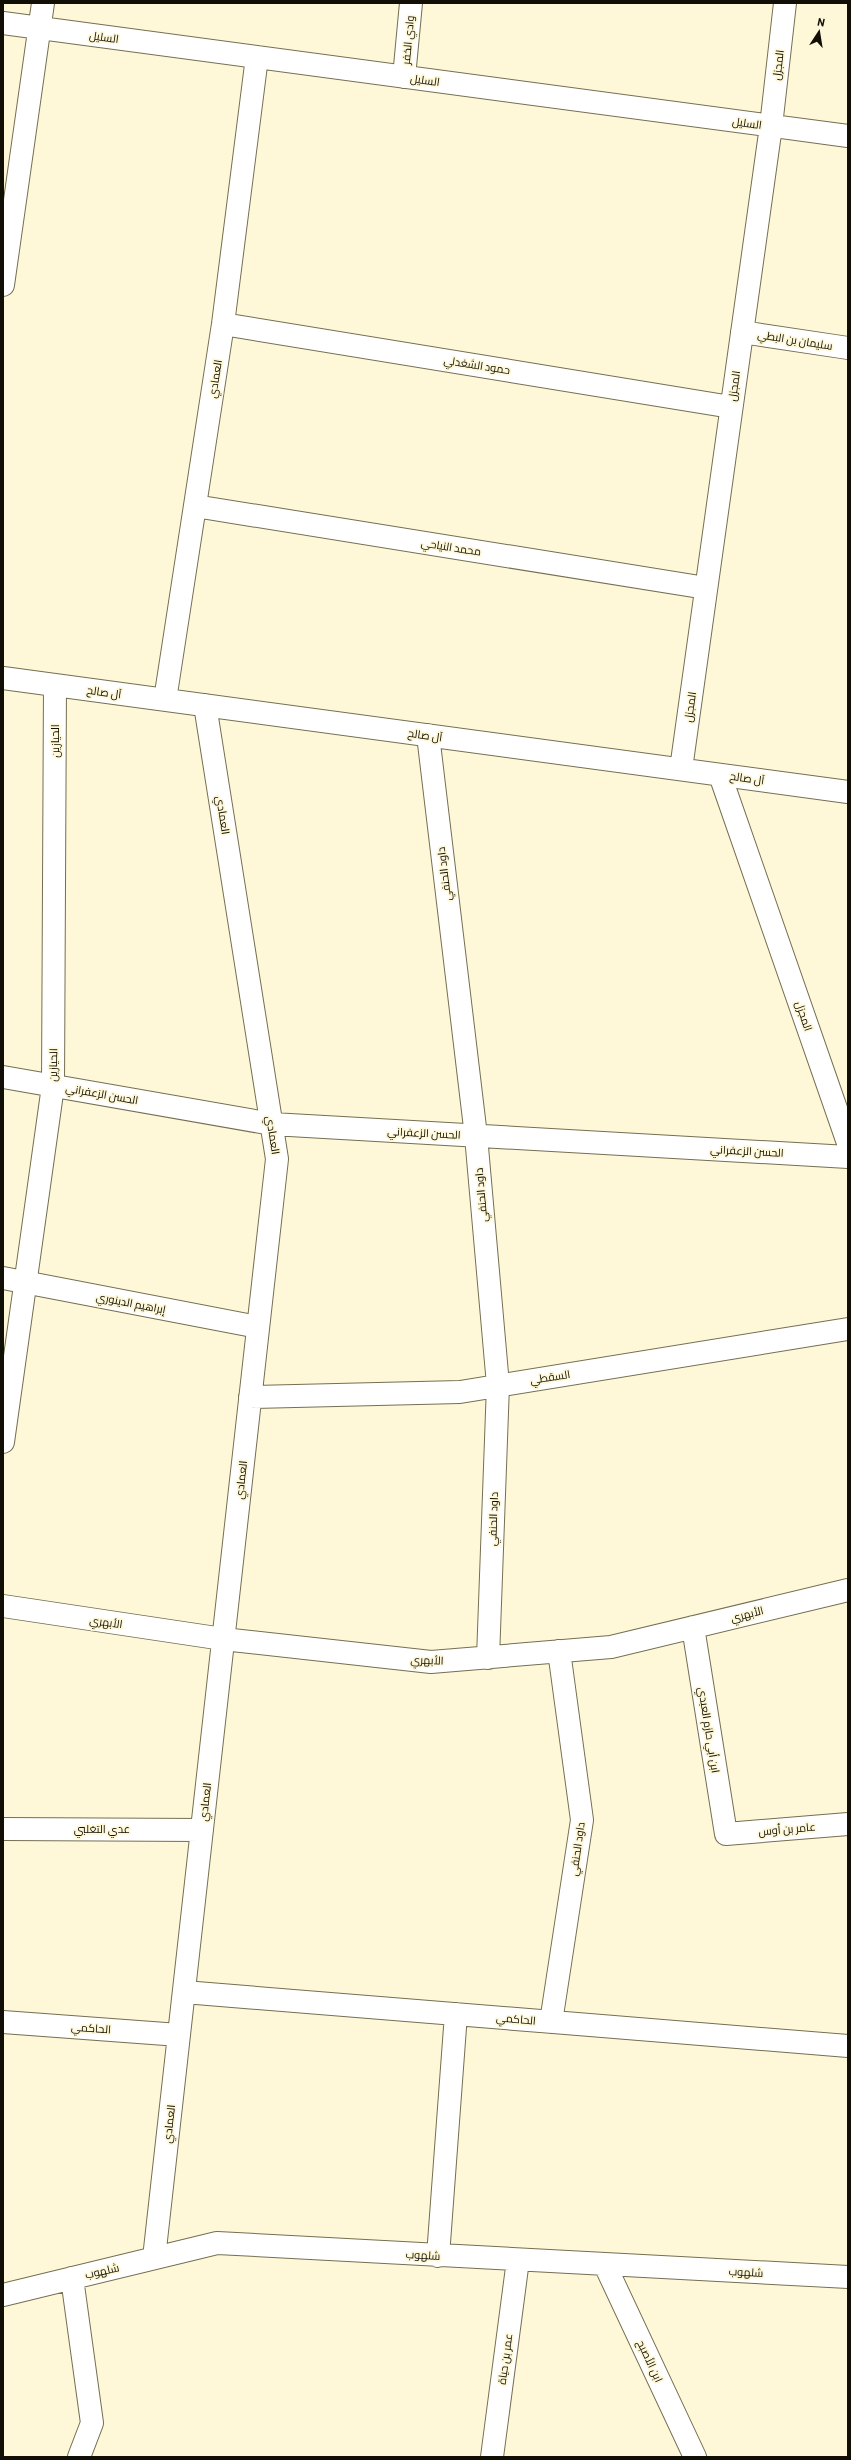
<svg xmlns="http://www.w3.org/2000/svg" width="851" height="2460" viewBox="0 0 851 2460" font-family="Barlow,Cairo,sans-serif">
<rect width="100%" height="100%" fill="#fef8d8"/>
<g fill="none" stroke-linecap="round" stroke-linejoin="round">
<defs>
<path id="street" d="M 3,23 L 848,136
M 404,77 L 411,3
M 3,285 L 43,3
M 223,324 L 731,407
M 742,332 L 848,348
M 195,506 L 706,588
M 3,678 L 848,792
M 165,700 L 223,324 L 257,57
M 428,735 L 476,1136 L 498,1385 L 488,1658
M 681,769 L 771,126 L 785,3
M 720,775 L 848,1143
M 3,1077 L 272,1124 L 848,1157
M 3,1278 L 258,1327
M 250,1397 L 460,1392 L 848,1329
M 3,1442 L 53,1086 L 55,685
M 3,1606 L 223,1639 L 431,1662 L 611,1647 L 848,1590
M 693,1627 L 726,1834 L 848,1824
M 3,1829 L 202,1830
M 184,1992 L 848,2046
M 3,2022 L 179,2035
M 551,2022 L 582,1820 L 559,1651
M 438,2256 L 456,2014
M 154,2258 L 277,1159 L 205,705
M 605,2265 L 695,2457
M 72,2278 L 92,2423 L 79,2457
M 3,2295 L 217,2243 L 848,2277
M 492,2457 L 518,2260"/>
</defs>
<use href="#street" stroke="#746f52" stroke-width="24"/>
<use href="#street" stroke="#fff" stroke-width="22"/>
</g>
<g text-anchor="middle" stroke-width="3.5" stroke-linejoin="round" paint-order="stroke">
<g font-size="11" fill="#110f05" stroke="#fef8d8">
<text transform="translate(104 37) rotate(8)" y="4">السليل</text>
<text transform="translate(408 40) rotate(-85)" y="4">وادي الخفر</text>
<text transform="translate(778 65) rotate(-83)" y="4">المجزل</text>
<text transform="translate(425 80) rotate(8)" y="4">السليل</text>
<text transform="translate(747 123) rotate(8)" y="4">السليل</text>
<text transform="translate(795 340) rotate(9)" y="4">سليمان بن البطي</text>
<text transform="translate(477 365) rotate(9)" y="4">حمود الشغدلي</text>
<text transform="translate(215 379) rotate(-81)" y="4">العمادي</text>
<text transform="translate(734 386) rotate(-82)" y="4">المجزل</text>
<text transform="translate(451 547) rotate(9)" y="4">محمد النياحي</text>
<text transform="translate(104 692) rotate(8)" y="4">آل صالح</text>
<text transform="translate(690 707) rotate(-82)" y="4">المجزل</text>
<text transform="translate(425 735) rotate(8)" y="4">آل صالح</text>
<text transform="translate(55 741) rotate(-90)" y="4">الحيازين</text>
<text transform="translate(747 778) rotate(8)" y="4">آل صالح</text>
<text transform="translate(223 815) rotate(81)" y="4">العمادي</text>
<text transform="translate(444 874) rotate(-97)" y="4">داود الحنفي</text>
<text transform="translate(804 1016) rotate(71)" y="4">المجزل</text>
<text transform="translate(53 1065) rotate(-89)" y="4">الحيازين</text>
<text transform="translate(102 1094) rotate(10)" y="4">الحسن الزعفراني</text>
<text transform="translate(424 1133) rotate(3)" y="4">الحسن الزعفراني</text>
<text transform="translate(273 1135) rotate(81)" y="4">العمادي</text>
<text transform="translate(747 1151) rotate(3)" y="4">الحسن الزعفراني</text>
<text transform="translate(481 1195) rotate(-95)" y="4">داود الحنفي</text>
<text transform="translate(131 1303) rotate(11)" y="4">إبراهيم الدينوري</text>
<text transform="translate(550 1377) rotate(-9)" y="4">السقطي</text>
<text transform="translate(241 1480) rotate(-84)" y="4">العمادي</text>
<text transform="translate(493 1519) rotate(-88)" y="4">داود الحنفي</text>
<text transform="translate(747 1614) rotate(-14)" y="4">الأبهري</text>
<text transform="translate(106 1622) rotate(8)" y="4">الأبهري</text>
<text transform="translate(427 1660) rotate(2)" y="4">الأبهري</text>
<text transform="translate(709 1730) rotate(81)" y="4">ابن أبي حازم العبدي</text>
<text transform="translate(205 1802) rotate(-84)" y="4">العمادي</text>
<text x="102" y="1833">عدي التغلبي</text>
<text transform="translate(787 1829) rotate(-5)" y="4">عامر بن أوس</text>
<text transform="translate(577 1849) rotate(-82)" y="4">داود الحنفي</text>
<text transform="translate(516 2019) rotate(5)" y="4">الحاكمي</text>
<text transform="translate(91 2028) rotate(4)" y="4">الحاكمي</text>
<text transform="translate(169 2124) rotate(-84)" y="4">العمادي</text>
<text transform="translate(423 2255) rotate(3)" y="4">شلهوب</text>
<text transform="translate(102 2271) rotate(-13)" y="4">شلهوب</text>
<text transform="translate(746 2272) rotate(3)" y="4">شلهوب</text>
<text transform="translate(505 2359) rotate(-82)" y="4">عمر بن حياة</text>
<text transform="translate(650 2361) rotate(65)" y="4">ابن الأصبح</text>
</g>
</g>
<rect width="851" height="2460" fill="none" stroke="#110f05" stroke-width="8"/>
<g transform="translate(819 32) rotate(12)" stroke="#fef8d8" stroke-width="3" paint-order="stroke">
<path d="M0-3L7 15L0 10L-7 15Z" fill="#110f05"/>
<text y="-6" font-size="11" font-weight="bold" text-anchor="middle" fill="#110f05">N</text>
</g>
</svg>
